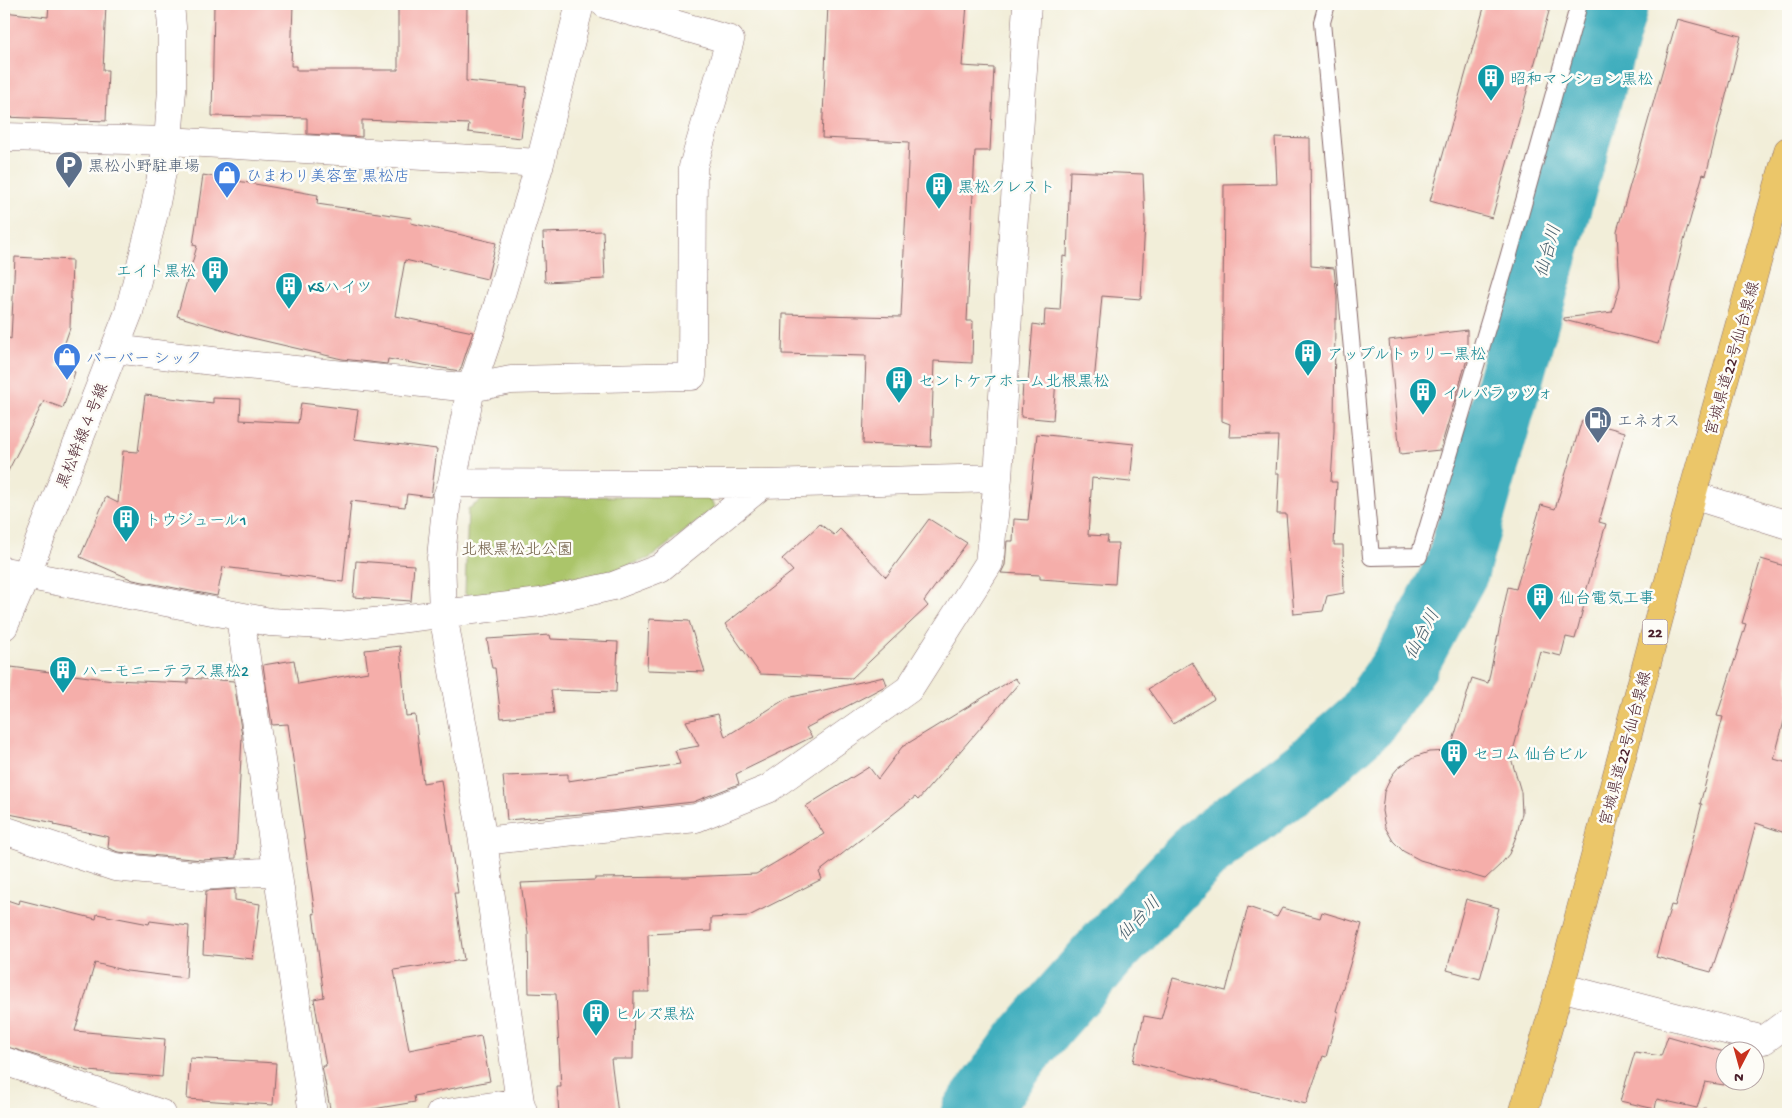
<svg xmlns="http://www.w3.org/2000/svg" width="1792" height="1118" viewBox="0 0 1792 1118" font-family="'Gochi Hand','Klee One',sans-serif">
<rect width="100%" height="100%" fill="#fdfcf7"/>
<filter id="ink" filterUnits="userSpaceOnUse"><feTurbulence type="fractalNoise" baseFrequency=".02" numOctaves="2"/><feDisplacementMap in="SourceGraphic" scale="10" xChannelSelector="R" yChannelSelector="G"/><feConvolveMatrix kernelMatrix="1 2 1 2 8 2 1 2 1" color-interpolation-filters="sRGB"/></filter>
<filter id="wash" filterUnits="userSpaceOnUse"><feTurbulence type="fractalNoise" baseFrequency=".0096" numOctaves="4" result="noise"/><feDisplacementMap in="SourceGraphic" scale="20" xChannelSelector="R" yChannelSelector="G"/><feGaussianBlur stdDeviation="1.12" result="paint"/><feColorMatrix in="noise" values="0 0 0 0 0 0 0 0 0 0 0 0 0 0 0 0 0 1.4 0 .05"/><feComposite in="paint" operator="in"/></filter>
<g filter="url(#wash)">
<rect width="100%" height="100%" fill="#f2eed9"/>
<path fill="#abc56b" stroke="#7a724b" d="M 708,495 L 715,508 L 650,558 L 571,586 L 481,599 L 465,594 L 468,509 L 485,498 Z"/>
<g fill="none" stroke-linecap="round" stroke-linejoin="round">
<path stroke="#40aebe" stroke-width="65" d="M 973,1114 L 1026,1043 L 1108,949 L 1203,849 L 1309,770 L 1366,720 L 1408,660 L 1457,569 L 1616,4"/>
</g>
<g id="blocks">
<path fill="#f5aeaa" d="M 49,4 L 106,4 L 103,70 L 108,70 L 106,121 L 4,117 L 4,12 L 48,17 Z
M 214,4 L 293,4 L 291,66 L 296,66 L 296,70 L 398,70 L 398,4 L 467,4 L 466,81 L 527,87 L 521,138 L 468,132 L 469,124 L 362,120 L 362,137 L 307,134 L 307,118 L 212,116 Z
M 828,4 L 967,4 L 962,66 L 994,68 L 990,151 L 975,151 L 967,321 L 973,321 L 972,363 L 934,361 L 931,447 L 863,444 L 866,356 L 782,354 L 783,314 L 901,317 L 909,142 L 822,138 Z
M 1485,4 L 1551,4 L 1492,218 L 1430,201 Z
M 1677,19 L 1741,36 L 1706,175 L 1703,174 L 1682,248 L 1658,344 L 1564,320 L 1564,318 L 1612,312 L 1620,286 L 1617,231 Z
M 1275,137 L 1310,138 L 1311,266 L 1334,268 L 1337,297 L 1337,319 L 1335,319 L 1334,431 L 1331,482 L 1337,482 L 1334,545 L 1343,545 L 1344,593 L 1327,596 L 1323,611 L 1294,614 L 1286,514 L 1277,514 L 1279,473 L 1276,473 L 1278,436 L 1229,437 L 1230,424 L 1222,421 L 1224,185 L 1277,184 Z
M 1070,171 L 1143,174 L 1145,222 L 1141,299 L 1102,296 L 1094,383 L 1056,379 L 1053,420 L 1021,417 L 1023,383 L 1028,383 L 1033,324 L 1044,326 L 1045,309 L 1060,310 L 1063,256 L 1067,257 Z
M 203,175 L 318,195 L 317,204 L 412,218 L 411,223 L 496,243 L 487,279 L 405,260 L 395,316 L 473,332 L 460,371 L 388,359 L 387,364 L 342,359 L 248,337 L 177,316 L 197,246 L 193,245 Z
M 603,231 L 605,279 L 545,282 L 543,233 Z
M 15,257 L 72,260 L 70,328 L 57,366 L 75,372 L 63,408 L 44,401 L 4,479 L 4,336 L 11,339 Z
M 1467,330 L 1467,359 L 1440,450 L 1400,454 L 1389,340 Z
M 145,395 L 213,403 L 213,398 L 241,399 L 240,420 L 298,423 L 301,403 L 358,410 L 354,439 L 437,449 L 431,497 L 407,494 L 405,507 L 351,501 L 343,582 L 223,567 L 217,596 L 133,580 L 80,557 L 106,497 L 118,503 L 123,451 L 138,452 Z
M 1582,420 L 1625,432 L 1599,522 L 1606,524 L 1582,605 L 1584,605 L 1575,639 L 1566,637 L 1561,656 L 1540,651 L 1511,758 L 1521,792 L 1522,813 L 1517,834 L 1509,854 L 1501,864 L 1485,879 L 1420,860 L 1403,851 L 1393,841 L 1385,827 L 1382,811 L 1384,792 L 1392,775 L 1398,768 L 1414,757 L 1429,752 L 1450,751 L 1472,678 L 1488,683 L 1508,587 L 1516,589 L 1541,505 L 1555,509 Z
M 1037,434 L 1134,444 L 1130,482 L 1092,478 L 1088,535 L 1108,536 L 1107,543 L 1118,543 L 1115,584 L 1040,579 L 1040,575 L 1001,573 L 1005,565 L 1007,541 L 1013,541 L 1014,519 L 1028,520 Z
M 929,519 L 967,543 L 924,601 L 928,606 L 852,678 L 760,674 L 725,624 L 793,571 L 782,559 L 820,524 L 834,535 L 840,529 L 886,577 Z
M 1761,559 L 1788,567 L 1788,706 L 1774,759 L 1788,763 L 1788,834 L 1756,823 L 1734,904 L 1711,972 L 1656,957 L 1671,905 L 1675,906 L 1702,804 L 1700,804 L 1723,717 L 1717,716 L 1746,624 L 1742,623 Z
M 356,561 L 414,565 L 411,601 L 353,597 Z
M 649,619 L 689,621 L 705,672 L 647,670 Z
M 550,635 L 551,639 L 618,642 L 616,692 L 551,690 L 554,713 L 501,718 L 495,668 L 492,668 L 487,639 Z
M 400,646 L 406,716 L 415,715 L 423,783 L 441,780 L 458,893 L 454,893 L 464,960 L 394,970 L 409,1050 L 481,1036 L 490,1081 L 414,1096 L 415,1102 L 343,1114 L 331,1114 L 322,1066 L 326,1066 L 314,999 L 324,997 L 313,913 L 315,914 L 288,724 L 272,725 L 263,665 L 294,660 L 298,684 L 368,672 L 365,650 Z
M 1192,662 L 1214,699 L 1173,724 L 1148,689 Z
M 11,667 L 113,680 L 188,683 L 188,678 L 234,681 L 242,736 L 236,858 L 202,860 L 118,852 L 108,848 L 109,837 L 54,825 L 55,823 L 4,813 L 4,723 Z
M 884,677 L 887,685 L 806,728 L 812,737 L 736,774 L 739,784 L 693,802 L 593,813 L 507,820 L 503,776 L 568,774 L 568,781 L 680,764 L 675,750 L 699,746 L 686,721 L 718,714 L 725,737 L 787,698 Z
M 1015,678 L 1019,683 L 918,800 L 915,797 L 819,872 L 822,879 L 749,916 L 711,918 L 711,931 L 648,934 L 649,992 L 634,992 L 633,1059 L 611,1059 L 618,1114 L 559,1114 L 557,1087 L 561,1087 L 556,994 L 529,993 L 528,933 L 521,883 L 595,880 L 595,878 L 686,877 L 756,874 L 824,834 L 806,806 L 869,767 L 878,779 L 902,747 Z
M 235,889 L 235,900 L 260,904 L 253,959 L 203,954 L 206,891 Z
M 4,899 L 19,904 L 20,900 L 96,919 L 97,914 L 149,924 L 150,921 L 189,926 L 186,978 L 127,971 L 95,963 L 75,1031 L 165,1039 L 162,1077 L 88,1071 L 4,1046 Z
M 1466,899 L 1499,908 L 1480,979 L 1447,970 Z
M 1248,907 L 1277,917 L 1282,908 L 1320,918 L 1322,912 L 1362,924 L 1336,1011 L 1338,1012 L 1326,1057 L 1323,1056 L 1306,1104 L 1133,1062 L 1144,1016 L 1161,1019 L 1173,978 L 1226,991 Z
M 1668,1036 L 1724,1052 L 1724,1085 L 1705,1082 L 1697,1108 L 1657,1099 L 1655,1109 L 1620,1101 L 1635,1052 L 1661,1056 Z
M 190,1058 L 276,1063 L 273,1105 L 187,1099 Z"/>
</g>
</g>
<g filter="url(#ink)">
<use href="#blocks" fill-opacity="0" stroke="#856768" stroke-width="1"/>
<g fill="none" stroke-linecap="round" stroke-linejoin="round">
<defs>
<path id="service" d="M 1327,4 L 1322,22 L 1371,557 L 1419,556 L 1508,258 L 1579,4"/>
<path id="minor" d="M 4,137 L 168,141 L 540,163
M 115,349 L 237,364 L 471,388 L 511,380 L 692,376 L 693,167 L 730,40 L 605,4
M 452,483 L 763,484 L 998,478 L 1027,4
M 1692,495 L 1788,525
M 4,571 L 270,622 L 340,626 L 541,602 L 613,586 L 660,568 L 763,484
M 240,617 L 313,1114
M 4,830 L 115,867 L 202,876 L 277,871
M 483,841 L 696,818 L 768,789 L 909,689 L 989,563 L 998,478
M 1560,987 L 1764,1040 L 1788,1022
M 4,1061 L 162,1114
M 440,1114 L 520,1102
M 524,1114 L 520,1102 L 483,841 L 443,614 L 441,558 L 447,497 L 452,483 L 471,388 L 488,338 L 540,163 L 580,4"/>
<path id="tertiary" d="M 4,626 L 26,575 L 129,312 L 154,213 L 168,141 L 172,90 L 172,27 L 170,4"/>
<path id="primary" d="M 1523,1114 L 1560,987 L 1692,495 L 1788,151"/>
</defs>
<use href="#service" stroke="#856768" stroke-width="18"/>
<use href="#minor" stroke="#856768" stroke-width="29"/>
<use href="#tertiary" stroke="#856768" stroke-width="29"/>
<use href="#primary" stroke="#856768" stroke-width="29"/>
<path stroke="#856768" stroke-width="3" stroke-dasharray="1 4" stroke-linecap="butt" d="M 1574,1114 L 1582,1114
M 1696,1114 L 1704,1108 L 1707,1114"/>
<use href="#service" stroke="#fff" stroke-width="16"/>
<use href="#minor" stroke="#fff" stroke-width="28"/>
<use href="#tertiary" stroke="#fff" stroke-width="28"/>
<use href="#primary" stroke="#ebc669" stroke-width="28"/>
</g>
</g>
<defs>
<symbol id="building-pin" viewBox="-11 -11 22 30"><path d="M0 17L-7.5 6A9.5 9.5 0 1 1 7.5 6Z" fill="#0f9aa8" stroke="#fdfcf7"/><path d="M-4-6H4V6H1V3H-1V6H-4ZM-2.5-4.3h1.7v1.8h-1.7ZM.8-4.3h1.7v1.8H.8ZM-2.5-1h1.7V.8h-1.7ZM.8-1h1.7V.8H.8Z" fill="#fff"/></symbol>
<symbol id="parking-pin" viewBox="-11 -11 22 30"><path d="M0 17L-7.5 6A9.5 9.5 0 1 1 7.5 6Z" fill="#5c6f8a" stroke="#fdfcf7"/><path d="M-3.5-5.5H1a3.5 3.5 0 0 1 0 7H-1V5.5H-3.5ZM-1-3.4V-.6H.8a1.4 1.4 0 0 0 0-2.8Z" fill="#fff"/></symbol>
<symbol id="shop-pin" viewBox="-11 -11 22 30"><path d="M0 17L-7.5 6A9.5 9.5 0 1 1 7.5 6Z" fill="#3f7fe0" stroke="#fdfcf7"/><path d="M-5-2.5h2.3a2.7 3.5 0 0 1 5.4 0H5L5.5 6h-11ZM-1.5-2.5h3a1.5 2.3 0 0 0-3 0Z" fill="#fff"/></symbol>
<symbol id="fuel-pin" viewBox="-11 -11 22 30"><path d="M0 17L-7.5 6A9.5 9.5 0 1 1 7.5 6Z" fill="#5c6f8a" stroke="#fdfcf7"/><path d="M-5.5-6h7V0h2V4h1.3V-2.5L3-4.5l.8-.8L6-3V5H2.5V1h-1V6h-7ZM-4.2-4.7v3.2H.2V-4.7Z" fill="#fff"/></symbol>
</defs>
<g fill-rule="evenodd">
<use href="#building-pin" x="1475" y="62" width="32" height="43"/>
<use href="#parking-pin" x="53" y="149" width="32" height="43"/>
<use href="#shop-pin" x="211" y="159" width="32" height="43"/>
<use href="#building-pin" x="923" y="170" width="32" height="43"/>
<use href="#building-pin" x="199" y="254" width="32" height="43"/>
<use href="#building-pin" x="273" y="270" width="32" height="43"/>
<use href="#building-pin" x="1292" y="337" width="32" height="43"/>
<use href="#shop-pin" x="51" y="341" width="32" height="43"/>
<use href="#building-pin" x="883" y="364" width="32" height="43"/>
<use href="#building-pin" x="1407" y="376" width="32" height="43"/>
<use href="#fuel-pin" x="1582" y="404" width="32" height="43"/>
<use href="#building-pin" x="110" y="503" width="32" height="43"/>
<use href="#building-pin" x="1524" y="581" width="32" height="43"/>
<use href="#building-pin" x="47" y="654" width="32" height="43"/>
<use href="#building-pin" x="1438" y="737" width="32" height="43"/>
<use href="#building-pin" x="580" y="997" width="32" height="43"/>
</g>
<g text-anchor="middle" stroke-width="5" stroke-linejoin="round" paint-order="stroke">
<rect fill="#fdfcf7" stroke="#806168" stroke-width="1" x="1642.5" y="619.5" width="25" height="25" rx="4"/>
<g font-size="15" font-weight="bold" fill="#4a1f2b">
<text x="1655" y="637">22</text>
</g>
<g font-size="16" fill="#0d838f" stroke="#fdfcf7" text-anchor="start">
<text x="1510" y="84">昭和マンション黒松</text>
<text x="958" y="192">黒松クレスト</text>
<text x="196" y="276" text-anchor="end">エイト黒松</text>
<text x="308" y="292">KSハイツ</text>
<text x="1327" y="359">アップルトゥリー黒松</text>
<text x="918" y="386">セントケアホーム北根黒松</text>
<text x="1442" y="398">イルパラッツォ</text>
<text x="145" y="525">トウジュール1</text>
<text x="1559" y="603">仙台電気工事</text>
<text x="82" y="676">ハーモニーテラス黒松2</text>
<text x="1473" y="759">セコム 仙台ビル</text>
<text x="615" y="1019">ヒルズ黒松</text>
</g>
<g font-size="16" fill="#4e5e75" stroke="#fdfcf7" text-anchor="start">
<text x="88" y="171">黒松小野駐車場</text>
<text x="1617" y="426">エネオス</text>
</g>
<g font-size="16" fill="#366cbe" stroke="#fdfcf7" text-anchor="start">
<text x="246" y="181">ひまわり美容室 黒松店</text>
<text x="86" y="363">バーバー シック</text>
</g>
<g font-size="16" fill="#4a1f2b" stroke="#fdfcf7">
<text transform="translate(1731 358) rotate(-74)" y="6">宮城県道22号仙台泉線</text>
<text transform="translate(81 435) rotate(-68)" y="6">黒松幹線４号線</text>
<text transform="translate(1624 748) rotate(-75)" y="6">宮城県道22号仙台泉線</text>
</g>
<g font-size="16" fill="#6c5941" stroke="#fdfcf7">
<text x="517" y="554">北根黒松北公園</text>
</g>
<g font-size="18" font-style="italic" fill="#465f6d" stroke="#fdfcf7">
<text transform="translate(1547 251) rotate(-74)" y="6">仙台川</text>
<text transform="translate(1421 634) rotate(-61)" y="6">仙台川</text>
<text transform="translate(1138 918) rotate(-46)" y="6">仙台川</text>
</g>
</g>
<rect width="1792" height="1118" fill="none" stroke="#fdfcf7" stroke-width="20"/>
<g transform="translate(1740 1066) rotate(186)"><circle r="24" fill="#fdfcf7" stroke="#b5a4a5"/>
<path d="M0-4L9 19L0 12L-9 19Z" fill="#c8321e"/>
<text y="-8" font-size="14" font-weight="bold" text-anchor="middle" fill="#4a1f2b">N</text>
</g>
</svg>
